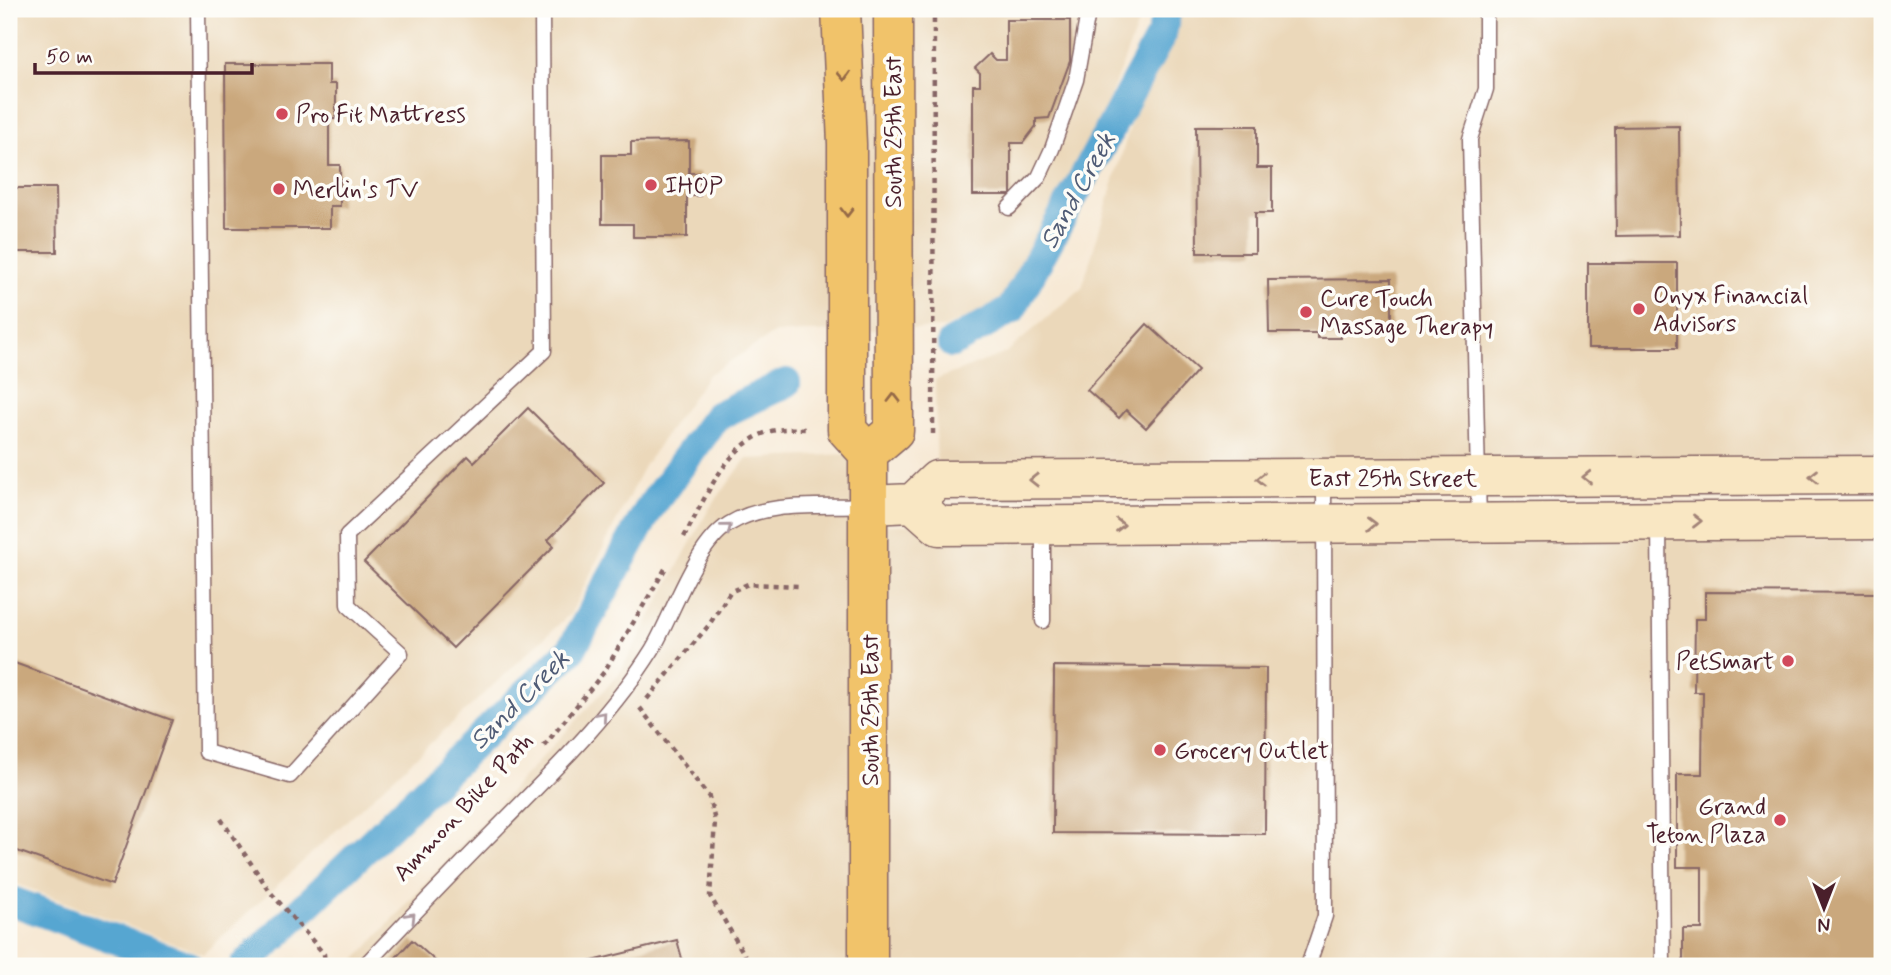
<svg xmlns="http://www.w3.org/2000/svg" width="1891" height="975" viewBox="0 0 1891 975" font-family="Mynerve,sans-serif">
<rect width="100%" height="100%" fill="#fdfcf7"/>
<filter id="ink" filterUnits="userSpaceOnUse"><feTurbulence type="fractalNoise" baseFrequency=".0143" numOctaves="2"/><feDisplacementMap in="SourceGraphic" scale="14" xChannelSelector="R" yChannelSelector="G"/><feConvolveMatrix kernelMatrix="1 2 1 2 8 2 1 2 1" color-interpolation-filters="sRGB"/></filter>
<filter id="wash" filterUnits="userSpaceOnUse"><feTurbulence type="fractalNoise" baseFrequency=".00686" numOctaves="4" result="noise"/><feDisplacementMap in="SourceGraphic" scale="28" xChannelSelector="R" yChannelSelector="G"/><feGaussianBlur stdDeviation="1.57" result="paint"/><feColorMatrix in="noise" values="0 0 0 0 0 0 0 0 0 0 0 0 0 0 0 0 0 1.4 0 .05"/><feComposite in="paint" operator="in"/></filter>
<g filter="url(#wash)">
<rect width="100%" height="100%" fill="#f7e9d5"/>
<path fill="#ebd8ba" d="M 9,9 L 1144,9 L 1099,124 L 1006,299 L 944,328 L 775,333 L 708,375 L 644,466 L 571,613 L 203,954 L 9,881 Z
M 1165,9 L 1882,9 L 1882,475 L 937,480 L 935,380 L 1006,353 L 1082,288 Z
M 868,453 L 868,966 L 350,966 L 619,674 L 709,509 L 746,459 Z
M 1882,520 L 1882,966 L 875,966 L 876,525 Z"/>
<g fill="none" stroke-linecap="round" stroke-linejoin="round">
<path stroke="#57a6d1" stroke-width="30" d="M 952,343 L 1011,310 L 1162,34 L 1167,9
M 9,900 L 188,966
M 244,966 L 571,650 L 649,509 L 717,416 L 786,383"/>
</g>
<g id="blocks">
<path fill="#caa87d" d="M 1006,20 L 1070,20 L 1070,61 L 1049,118 L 1036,119 L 1036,126 L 1023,143 L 1011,143 L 1011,195 L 973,195 L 973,85 L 980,85 L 980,73 L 975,68 L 990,54 L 996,60 L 1006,60 Z
M 225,64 L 329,64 L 329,84 L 336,84 L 336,119 L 329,119 L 329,165 L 340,165 L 340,206 L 330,206 L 330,228 L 226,228 Z
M 1196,126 L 1257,126 L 1257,168 L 1272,168 L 1272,213 L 1255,213 L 1255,253 L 1197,253 Z
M 1679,126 L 1680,235 L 1616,236 L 1615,127 Z
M 689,141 L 689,173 L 700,173 L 700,196 L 687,196 L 687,237 L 633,237 L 633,224 L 602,224 L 602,155 L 631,155 L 631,142 Z
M 18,188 L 56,188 L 57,252 L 9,252 L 9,189 Z
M 1588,263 L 1677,263 L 1677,348 L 1588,348 Z
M 1391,279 L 1391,331 L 1341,331 L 1341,338 L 1317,338 L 1317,333 L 1269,333 L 1268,280 Z
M 1147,324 L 1198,370 L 1146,428 L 1126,410 L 1119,418 L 1087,390 Z
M 528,408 L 604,483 L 548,540 L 554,546 L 453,648 L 364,562 L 468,456 L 474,462 Z
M 1705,592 L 1882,593 L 1882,966 L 1683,966 L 1683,929 L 1702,929 L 1702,867 L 1677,867 L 1677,774 L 1702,774 L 1703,692 L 1694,692 L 1695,619 L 1705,619 Z
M 9,661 L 172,720 L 112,885 L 9,848 Z
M 1054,666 L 1266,668 L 1265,834 L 1053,833 Z
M 412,940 L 441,966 L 388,966 Z
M 677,940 L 684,966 L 576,966 L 576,965 Z"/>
</g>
</g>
<g filter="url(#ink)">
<use href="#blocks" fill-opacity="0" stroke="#876666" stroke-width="2"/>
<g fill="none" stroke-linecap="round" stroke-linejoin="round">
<defs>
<path id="lane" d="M 198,9 L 206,752 L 290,776 L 401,653 L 348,605 L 347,535 L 544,351 L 542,9
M 1009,208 L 1039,177 L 1052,149 L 1076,80 L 1088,12 L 1072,9
M 1479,521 L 1470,139 L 1486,89 L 1486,9
M 1659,523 L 1663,966
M 1043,528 L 1043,621
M 364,966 C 408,920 451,874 496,829 C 551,773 610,717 652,650 C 673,615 694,546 729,524 C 767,500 824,508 868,505
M 1308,966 L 1325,916 L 1324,480"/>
<path id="secondary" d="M 913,503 L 939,526 L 1882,520
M 869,505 L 913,503 L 937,480 L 1882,475"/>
<path id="primary" d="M 841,9 L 847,144 L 847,430 L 868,453 L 868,966
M 868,453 L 894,431 L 893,9"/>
</defs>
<use href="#lane" stroke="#876666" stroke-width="17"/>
<use href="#secondary" stroke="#876666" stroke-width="41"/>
<use href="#primary" stroke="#876666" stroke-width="41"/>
<path stroke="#876666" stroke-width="4.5" stroke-dasharray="5 5" stroke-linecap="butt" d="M 933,434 L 934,9
M 684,537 C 706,498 727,439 776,430 C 786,428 798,429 809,429
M 647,699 L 709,625 L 730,592 L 748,584 L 799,586
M 640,708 L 709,797 L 715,821 L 710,896 L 751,966
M 544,746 L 604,672 L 665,569
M 221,819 L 271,893 L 324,954 L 325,966"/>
<use href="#lane" stroke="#fff" stroke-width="14"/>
<use href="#secondary" stroke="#f9e7c3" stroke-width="38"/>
<use href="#primary" stroke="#f1c36a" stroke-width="38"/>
</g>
<defs><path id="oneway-chevron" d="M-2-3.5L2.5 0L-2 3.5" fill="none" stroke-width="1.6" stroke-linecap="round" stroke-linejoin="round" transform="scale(1.75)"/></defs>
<g stroke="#956947">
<use href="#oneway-chevron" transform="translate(844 76) rotate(87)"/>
<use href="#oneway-chevron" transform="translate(847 212) rotate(90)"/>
<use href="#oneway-chevron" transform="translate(894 398) rotate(-90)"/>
</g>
<g stroke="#a28377">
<use href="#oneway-chevron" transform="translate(1814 476) rotate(180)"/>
<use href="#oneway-chevron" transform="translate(1587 477) rotate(180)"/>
<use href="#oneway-chevron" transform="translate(1261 479) rotate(180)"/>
<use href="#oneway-chevron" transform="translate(1034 480) rotate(180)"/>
<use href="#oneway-chevron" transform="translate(1697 521)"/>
<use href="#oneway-chevron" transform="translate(1372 524) rotate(-1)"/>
<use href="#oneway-chevron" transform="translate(1120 525)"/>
</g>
<g stroke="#ae9aa0">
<use href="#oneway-chevron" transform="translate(727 528) rotate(-39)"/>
<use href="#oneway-chevron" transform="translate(602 716) rotate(-49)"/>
<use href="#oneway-chevron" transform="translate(411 917) rotate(-46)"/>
</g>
</g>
<g fill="#d1495b" stroke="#fdfcf7" stroke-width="2.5">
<circle cx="282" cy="114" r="7"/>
<circle cx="651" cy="185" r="7"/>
<circle cx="279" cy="189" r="7"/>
<circle cx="1639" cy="309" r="7"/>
<circle cx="1306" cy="312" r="7"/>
<circle cx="1788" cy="661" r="7"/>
<circle cx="1160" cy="750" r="7"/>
<circle cx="1780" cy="820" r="7"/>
</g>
<g text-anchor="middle" stroke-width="7" stroke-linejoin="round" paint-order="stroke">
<g font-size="24" fill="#4a1f2b" stroke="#fdfcf7" text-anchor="start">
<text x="296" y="122">Pro Fit Mattress</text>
<text x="665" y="193">IHOP</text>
<text x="293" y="197">Merlin's TV</text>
<text x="1653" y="303">Onyx Financial<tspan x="1653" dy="28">Advisors</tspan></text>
<text x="1320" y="306">Cure Touch<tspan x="1320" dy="28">Massage Therapy</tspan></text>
<text x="1774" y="669" text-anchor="end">PetSmart</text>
<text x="1174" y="758">Grocery Outlet</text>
<text x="1766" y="814" text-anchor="end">Grand<tspan x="1766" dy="28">Teton Plaza</tspan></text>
</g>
<g font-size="24" fill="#4a1f2b" stroke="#fdfcf7">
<text transform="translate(893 132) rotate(-90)" y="8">South 25th East</text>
<text x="1393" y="486">East 25th Street</text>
<text transform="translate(870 710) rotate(-90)" y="8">South 25th East</text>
<text transform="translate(463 807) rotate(-47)" y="8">Ammon Bike Path</text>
</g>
<g font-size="26" font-style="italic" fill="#505c76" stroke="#fdfcf7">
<text transform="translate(1077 190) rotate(-61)" y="9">Sand Creek</text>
<text transform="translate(519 699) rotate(-45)" y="9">Sand Creek</text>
</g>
</g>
<rect width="1891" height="975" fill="none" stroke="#fdfcf7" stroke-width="35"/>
<g transform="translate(1824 908) rotate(180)" stroke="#fdfcf7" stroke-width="5" paint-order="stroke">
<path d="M0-5L12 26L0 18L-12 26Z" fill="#4a1f2b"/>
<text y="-10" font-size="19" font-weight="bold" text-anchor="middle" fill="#4a1f2b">N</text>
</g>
<path d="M35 63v10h217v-10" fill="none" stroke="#4a1f2b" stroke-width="3.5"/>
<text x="46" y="63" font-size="21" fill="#4a1f2b" stroke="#fdfcf7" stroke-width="5" paint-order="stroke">50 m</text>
</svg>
